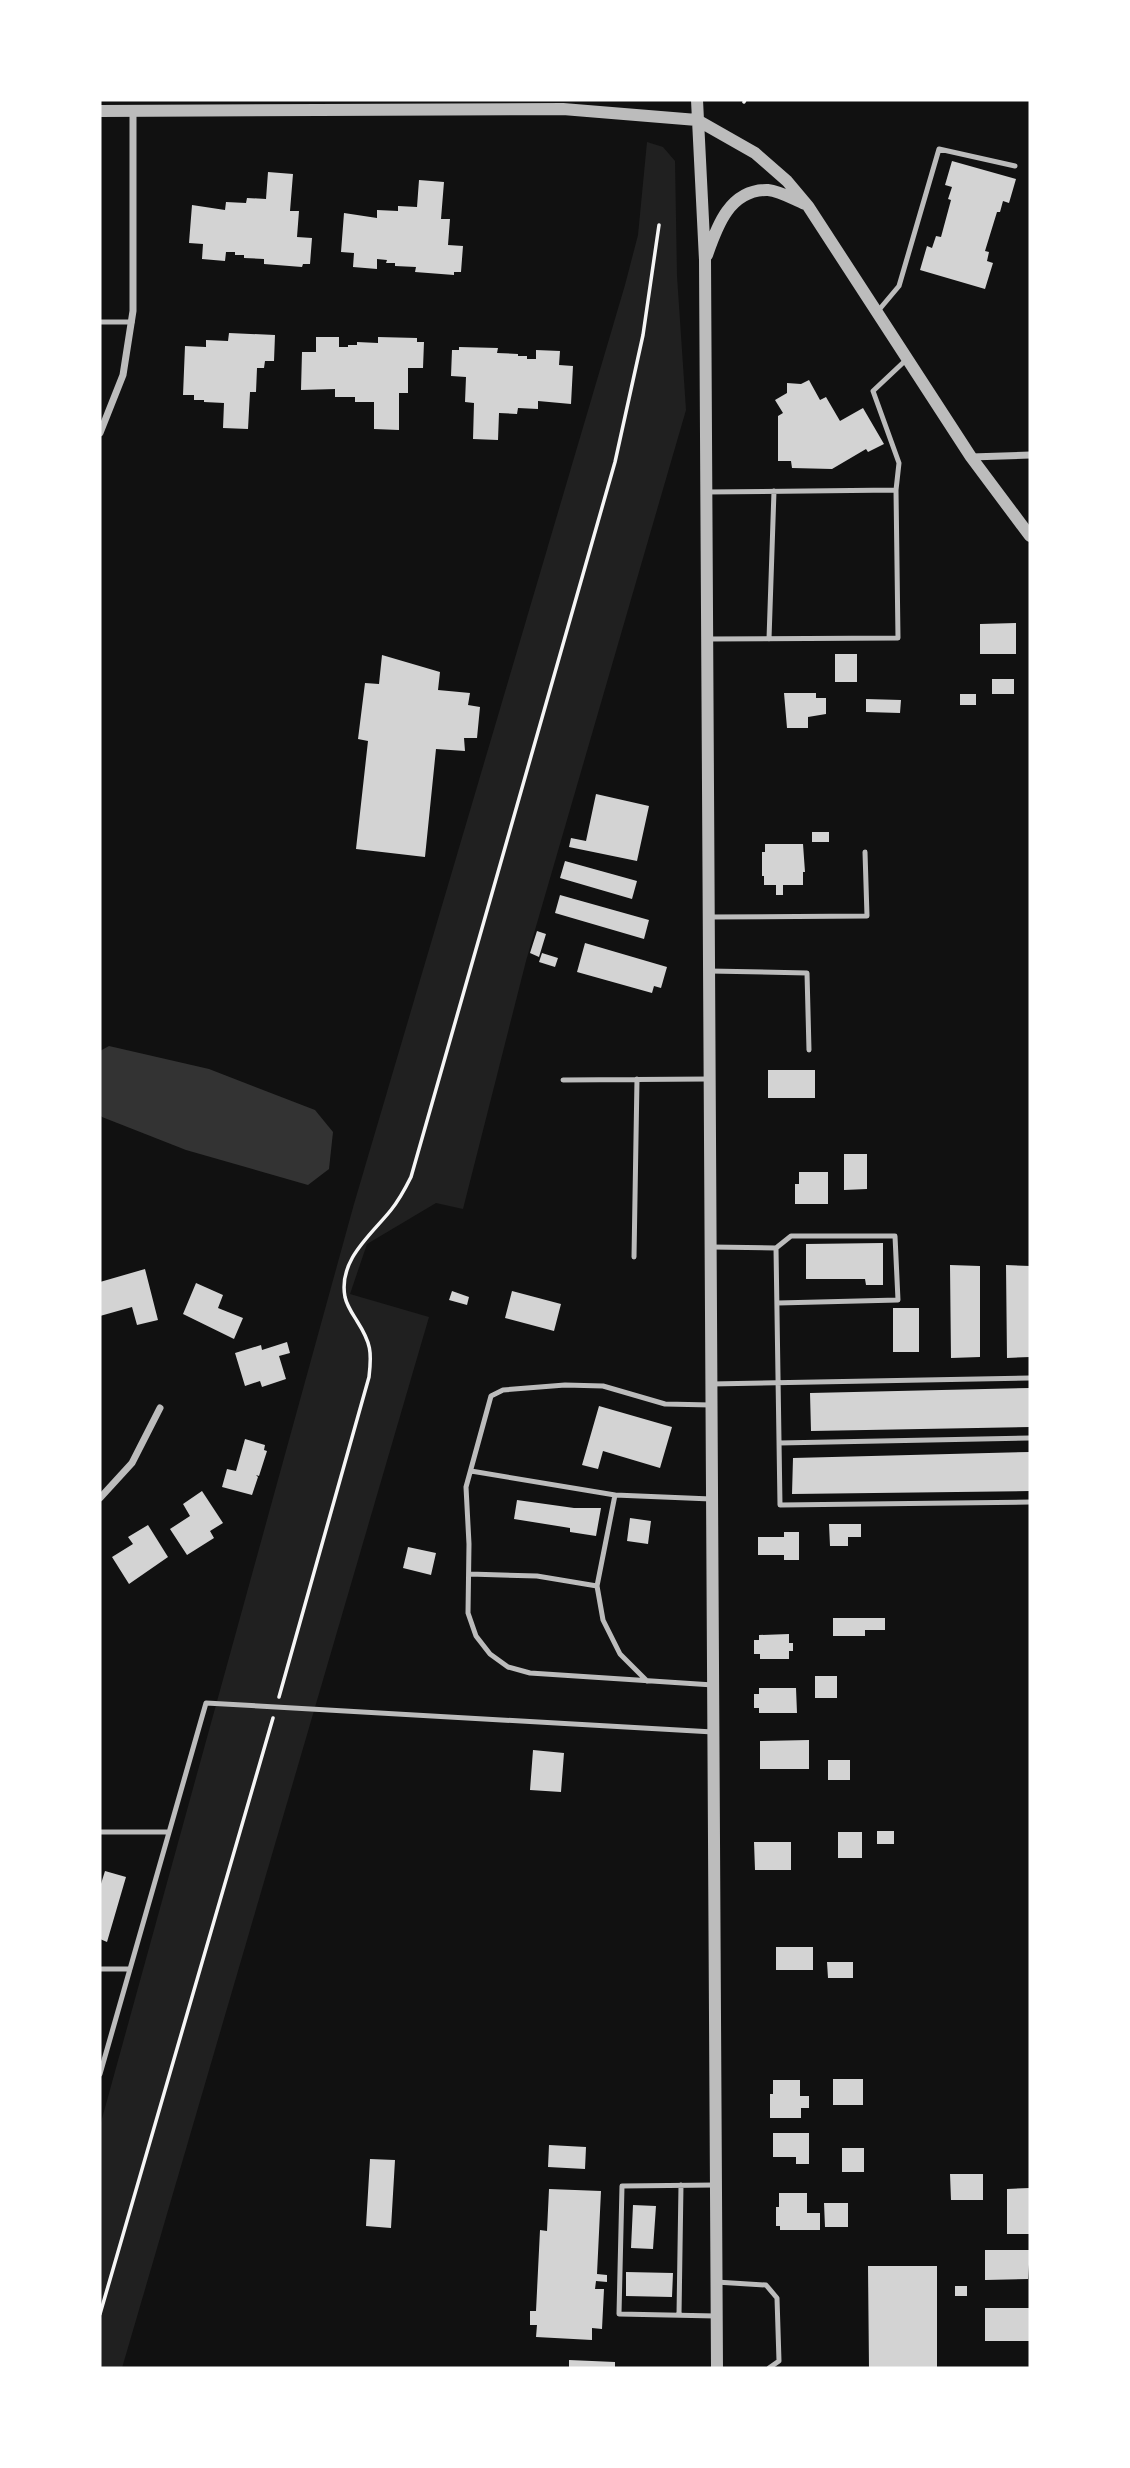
<svg xmlns="http://www.w3.org/2000/svg" width="1130" height="2468" viewBox="0 0 1130 2468" font-family="'Fira Sans',sans-serif">
<rect width="100%" height="100%" fill="#111"/>
<path fill="#202020" d="M 647,142 L 663,147 L 675,161 L 677,276 L 686,410 L 526,961 L 463,1209 L 436,1203 L 367,1244 L 350,1294 L 429,1317 L 122,2368 L 100,2368 L 100,2126 L 354,1204 L 625,285 L 638,235 Z"/>
<path fill="#333" d="M 109,1046 L 209,1069 L 315,1110 L 333,1132 L 329,1169 L 308,1185 L 186,1150 L 102,1117 L 100,1115 L 100,1051 Z"/>
<path fill="#d3d3d3" d="M 952,161 L 1016,179 L 1009,203 L 1003,201 L 1000,212 L 997,212 L 985,251 L 989,252 L 987,261 L 993,263 L 985,289 L 920,270 L 927,246 L 932,248 L 936,236 L 941,237 L 951,200 L 948,199 L 952,187 L 945,185 Z
M 268,172 L 293,174 L 290,211 L 299,211 L 297,237 L 312,238 L 310,264 L 303,264 L 302,267 L 264,264 L 264,259 L 244,258 L 244,255 L 235,255 L 235,252 L 226,252 L 225,261 L 202,259 L 203,244 L 189,243 L 192,205 L 225,210 L 226,202 L 246,203 L 247,198 L 266,199 Z
M 419,180 L 444,182 L 441,219 L 450,219 L 448,245 L 463,246 L 461,272 L 454,272 L 454,275 L 415,272 L 416,267 L 395,266 L 395,263 L 386,263 L 387,260 L 377,259 L 377,269 L 353,267 L 354,253 L 341,252 L 344,213 L 377,218 L 377,210 L 398,211 L 398,206 L 417,207 Z
M 229,333 L 275,335 L 274,361 L 265,361 L 264,368 L 257,368 L 256,392 L 250,392 L 248,429 L 223,428 L 224,403 L 204,402 L 204,400 L 194,400 L 194,395 L 183,395 L 185,346 L 206,347 L 206,340 L 228,341 Z
M 316,337 L 339,337 L 339,347 L 348,347 L 348,345 L 357,345 L 357,342 L 378,343 L 378,337 L 417,338 L 417,342 L 424,342 L 423,368 L 408,368 L 408,393 L 399,393 L 399,430 L 374,429 L 374,402 L 355,402 L 355,397 L 335,397 L 335,389 L 301,390 L 302,352 L 316,352 Z
M 459,347 L 498,348 L 497,353 L 518,354 L 518,356 L 527,356 L 527,359 L 536,359 L 536,350 L 560,351 L 559,365 L 573,366 L 571,404 L 538,401 L 538,409 L 518,408 L 517,414 L 499,413 L 498,440 L 473,439 L 474,403 L 465,402 L 466,377 L 451,376 L 452,350 L 459,350 Z
M 809,380 L 820,400 L 826,397 L 840,421 L 863,408 L 884,444 L 868,452 L 866,449 L 832,469 L 792,468 L 791,461 L 778,461 L 778,416 L 783,413 L 775,400 L 787,393 L 787,383 L 801,384 Z
M 1016,623 L 1016,654 L 980,654 L 980,624 Z
M 835,654 L 857,654 L 857,682 L 835,682 Z
M 382,655 L 440,672 L 438,690 L 470,693 L 468,705 L 480,707 L 477,738 L 464,738 L 465,751 L 436,749 L 425,857 L 356,849 L 368,741 L 358,739 L 365,683 L 379,684 Z
M 992,679 L 1014,679 L 1014,694 L 992,694 Z
M 784,693 L 816,693 L 816,698 L 826,698 L 826,714 L 808,717 L 808,728 L 787,728 Z
M 960,694 L 976,694 L 976,705 L 960,705 Z
M 866,699 L 901,700 L 900,713 L 866,712 Z
M 596,794 L 649,806 L 637,861 L 569,847 L 571,838 L 586,841 Z
M 812,832 L 829,832 L 829,842 L 812,842 Z
M 765,844 L 803,844 L 805,872 L 803,872 L 803,885 L 783,885 L 783,895 L 776,895 L 776,885 L 764,885 L 764,876 L 762,876 L 762,852 L 765,852 Z
M 565,861 L 637,881 L 632,899 L 560,878 Z
M 560,895 L 649,920 L 644,939 L 555,913 Z
M 537,931 L 546,934 L 539,957 L 530,953 Z
M 585,943 L 667,967 L 661,988 L 654,986 L 652,993 L 577,972 Z
M 542,953 L 558,958 L 555,967 L 539,962 Z
M 768,1070 L 815,1070 L 815,1098 L 768,1098 Z
M 844,1154 L 867,1154 L 867,1189 L 844,1190 Z
M 799,1172 L 828,1172 L 828,1204 L 795,1204 L 795,1184 L 799,1184 Z
M 883,1243 L 883,1285 L 866,1285 L 865,1279 L 806,1279 L 806,1244 Z
M 950,1265 L 980,1266 L 980,1357 L 951,1358 Z
M 1006,1265 L 1030,1266 L 1030,1357 L 1007,1358 Z
M 145,1269 L 158,1320 L 137,1325 L 132,1307 L 100,1316 L 100,1282 Z
M 196,1283 L 223,1295 L 218,1308 L 243,1318 L 234,1339 L 183,1314 Z
M 452,1291 L 469,1297 L 467,1305 L 449,1300 Z
M 512,1291 L 561,1304 L 554,1331 L 505,1318 Z
M 893,1308 L 919,1308 L 919,1352 L 893,1352 Z
M 287,1342 L 290,1353 L 279,1356 L 286,1379 L 262,1387 L 260,1381 L 245,1386 L 235,1353 L 261,1345 L 262,1350 Z
M 1030,1388 L 1030,1427 L 811,1431 L 810,1393 Z
M 599,1406 L 672,1427 L 660,1468 L 603,1451 L 598,1469 L 582,1465 Z
M 245,1439 L 265,1445 L 264,1450 L 267,1451 L 259,1476 L 256,1475 L 258,1477 L 252,1495 L 222,1487 L 227,1469 L 236,1471 Z
M 1030,1452 L 1030,1491 L 792,1494 L 793,1458 Z
M 202,1491 L 223,1523 L 210,1531 L 214,1538 L 187,1555 L 170,1529 L 190,1516 L 183,1504 Z
M 517,1500 L 574,1508 L 601,1508 L 596,1536 L 570,1532 L 570,1528 L 514,1519 Z
M 630,1518 L 651,1521 L 648,1544 L 627,1541 Z
M 829,1524 L 861,1524 L 861,1537 L 848,1537 L 848,1546 L 830,1546 Z
M 148,1525 L 168,1557 L 129,1584 L 112,1557 L 133,1544 L 128,1537 Z
M 784,1532 L 799,1532 L 799,1560 L 784,1560 L 784,1555 L 758,1555 L 758,1537 L 784,1537 Z
M 408,1547 L 436,1553 L 431,1575 L 403,1568 Z
M 833,1618 L 885,1618 L 885,1630 L 865,1630 L 865,1636 L 833,1636 Z
M 789,1634 L 789,1643 L 793,1643 L 793,1651 L 789,1651 L 789,1659 L 760,1659 L 760,1654 L 754,1654 L 754,1640 L 759,1640 L 759,1635 Z
M 815,1676 L 837,1676 L 837,1698 L 815,1698 Z
M 759,1688 L 796,1688 L 797,1713 L 759,1713 L 759,1708 L 754,1708 L 754,1694 L 759,1694 Z
M 809,1740 L 809,1769 L 760,1769 L 760,1741 Z
M 533,1750 L 564,1753 L 561,1792 L 530,1790 Z
M 828,1760 L 850,1760 L 850,1780 L 828,1780 Z
M 877,1831 L 894,1831 L 894,1844 L 877,1844 Z
M 838,1832 L 862,1832 L 862,1858 L 838,1858 Z
M 754,1842 L 791,1842 L 791,1870 L 755,1870 Z
M 105,1871 L 126,1877 L 107,1942 L 100,1939 L 100,1887 Z
M 776,1947 L 813,1947 L 813,1970 L 776,1970 Z
M 827,1962 L 853,1962 L 853,1978 L 828,1978 Z
M 833,2079 L 863,2079 L 863,2105 L 833,2105 Z
M 773,2080 L 800,2080 L 800,2096 L 809,2096 L 809,2108 L 801,2108 L 801,2118 L 770,2118 L 770,2094 L 773,2094 Z
M 773,2133 L 809,2133 L 809,2164 L 796,2164 L 796,2157 L 773,2157 Z
M 549,2145 L 586,2147 L 585,2169 L 548,2167 Z
M 842,2148 L 864,2148 L 864,2172 L 842,2172 Z
M 370,2159 L 395,2160 L 391,2228 L 366,2226 Z
M 950,2174 L 983,2174 L 983,2200 L 951,2200 Z
M 1030,2188 L 1030,2234 L 1007,2234 L 1007,2189 Z
M 549,2189 L 601,2191 L 597,2274 L 607,2275 L 607,2282 L 596,2281 L 595,2289 L 604,2289 L 602,2329 L 592,2328 L 592,2340 L 536,2337 L 537,2325 L 530,2325 L 530,2311 L 536,2311 L 540,2230 L 547,2231 Z
M 779,2193 L 807,2193 L 807,2213 L 820,2213 L 820,2230 L 780,2230 L 780,2226 L 776,2226 L 776,2207 L 779,2207 Z
M 824,2203 L 848,2203 L 848,2227 L 825,2227 Z
M 633,2205 L 656,2206 L 653,2249 L 631,2248 Z
M 985,2250 L 1030,2250 L 1028,2279 L 985,2280 Z
M 868,2266 L 937,2266 L 937,2368 L 869,2368 Z
M 626,2272 L 673,2273 L 672,2297 L 626,2296 Z
M 955,2286 L 967,2286 L 967,2296 L 955,2296 Z
M 985,2308 L 1030,2308 L 1030,2341 L 985,2341 Z
M 569,2360 L 615,2362 L 615,2368 L 569,2368 Z"/>
<g fill="none" stroke-linecap="round" stroke-linejoin="round">
<path stroke="#f5f5f5" stroke-width="3.5" d="M 744,102 L 745,100
M 279,1697 L 369,1377 C 372,1352 371,1343 357,1321 C 352,1313 347,1306 345,1297 C 338,1260 371,1235 391,1210 C 399,1200 405,1189 411,1177 L 615,462 L 643,335 L 659,225
M 100,2314 L 273,1718"/>
<path stroke="#bcbcbc" stroke-width="5" d="M 878,311 L 899,286 L 939,149 L 1015,166
M 100,322 L 132,322
M 706,492 L 896,490
M 709,639 L 898,638 L 896,490 L 899,463 L 873,391 L 907,359
M 769,639 L 774,491
M 708,917 L 867,916 L 865,852
M 709,971 L 807,973 L 809,1050
M 563,1080 L 709,1079
M 712,1247 L 776,1248 L 780,1505 L 1030,1502
M 776,1248 L 791,1236 L 895,1236 L 898,1300 L 778,1303
M 634,1257 L 637,1079
M 711,1384 L 1030,1378
M 711,1405 L 665,1404 L 603,1386 L 565,1385 L 503,1390 L 491,1396 L 466,1487 L 469,1544 L 468,1613 L 476,1636 L 490,1654 L 508,1667 L 530,1673 L 713,1685
M 779,1443 L 1030,1438
M 471,1471 L 615,1495 L 711,1499
M 615,1495 L 597,1586 L 603,1620 L 620,1654 L 647,1681
M 469,1574 L 537,1576 L 597,1586
M 100,1832 L 169,1832
M 100,1969 L 130,1969
M 100,2074 L 206,1703 L 713,1732
M 715,2185 L 622,2186 L 619,2314 L 716,2316
M 716,2282 L 766,2285 L 777,2298 L 779,2361 L 769,2368
M 679,2315 L 681,2185"/>
<path stroke="#bcbcbc" stroke-width="7" d="M 100,433 L 123,375 L 133,311 L 133,111
M 971,457 L 1030,455
M 100,1498 L 132,1463 L 160,1408"/>
<path stroke="#bcbcbc" stroke-width="12" d="M 697,100 L 705,260 L 717,2368
M 100,111 L 563,109 L 697,120 L 755,153 L 787,181 L 808,206 L 971,457 L 1030,536
M 707,255 C 717,226 730,189 768,190 C 780,191 793,199 805,204"/>
</g>
<rect width="1130" height="2468" fill="none" stroke="#ffffff" stroke-width="203"/>
</svg>
